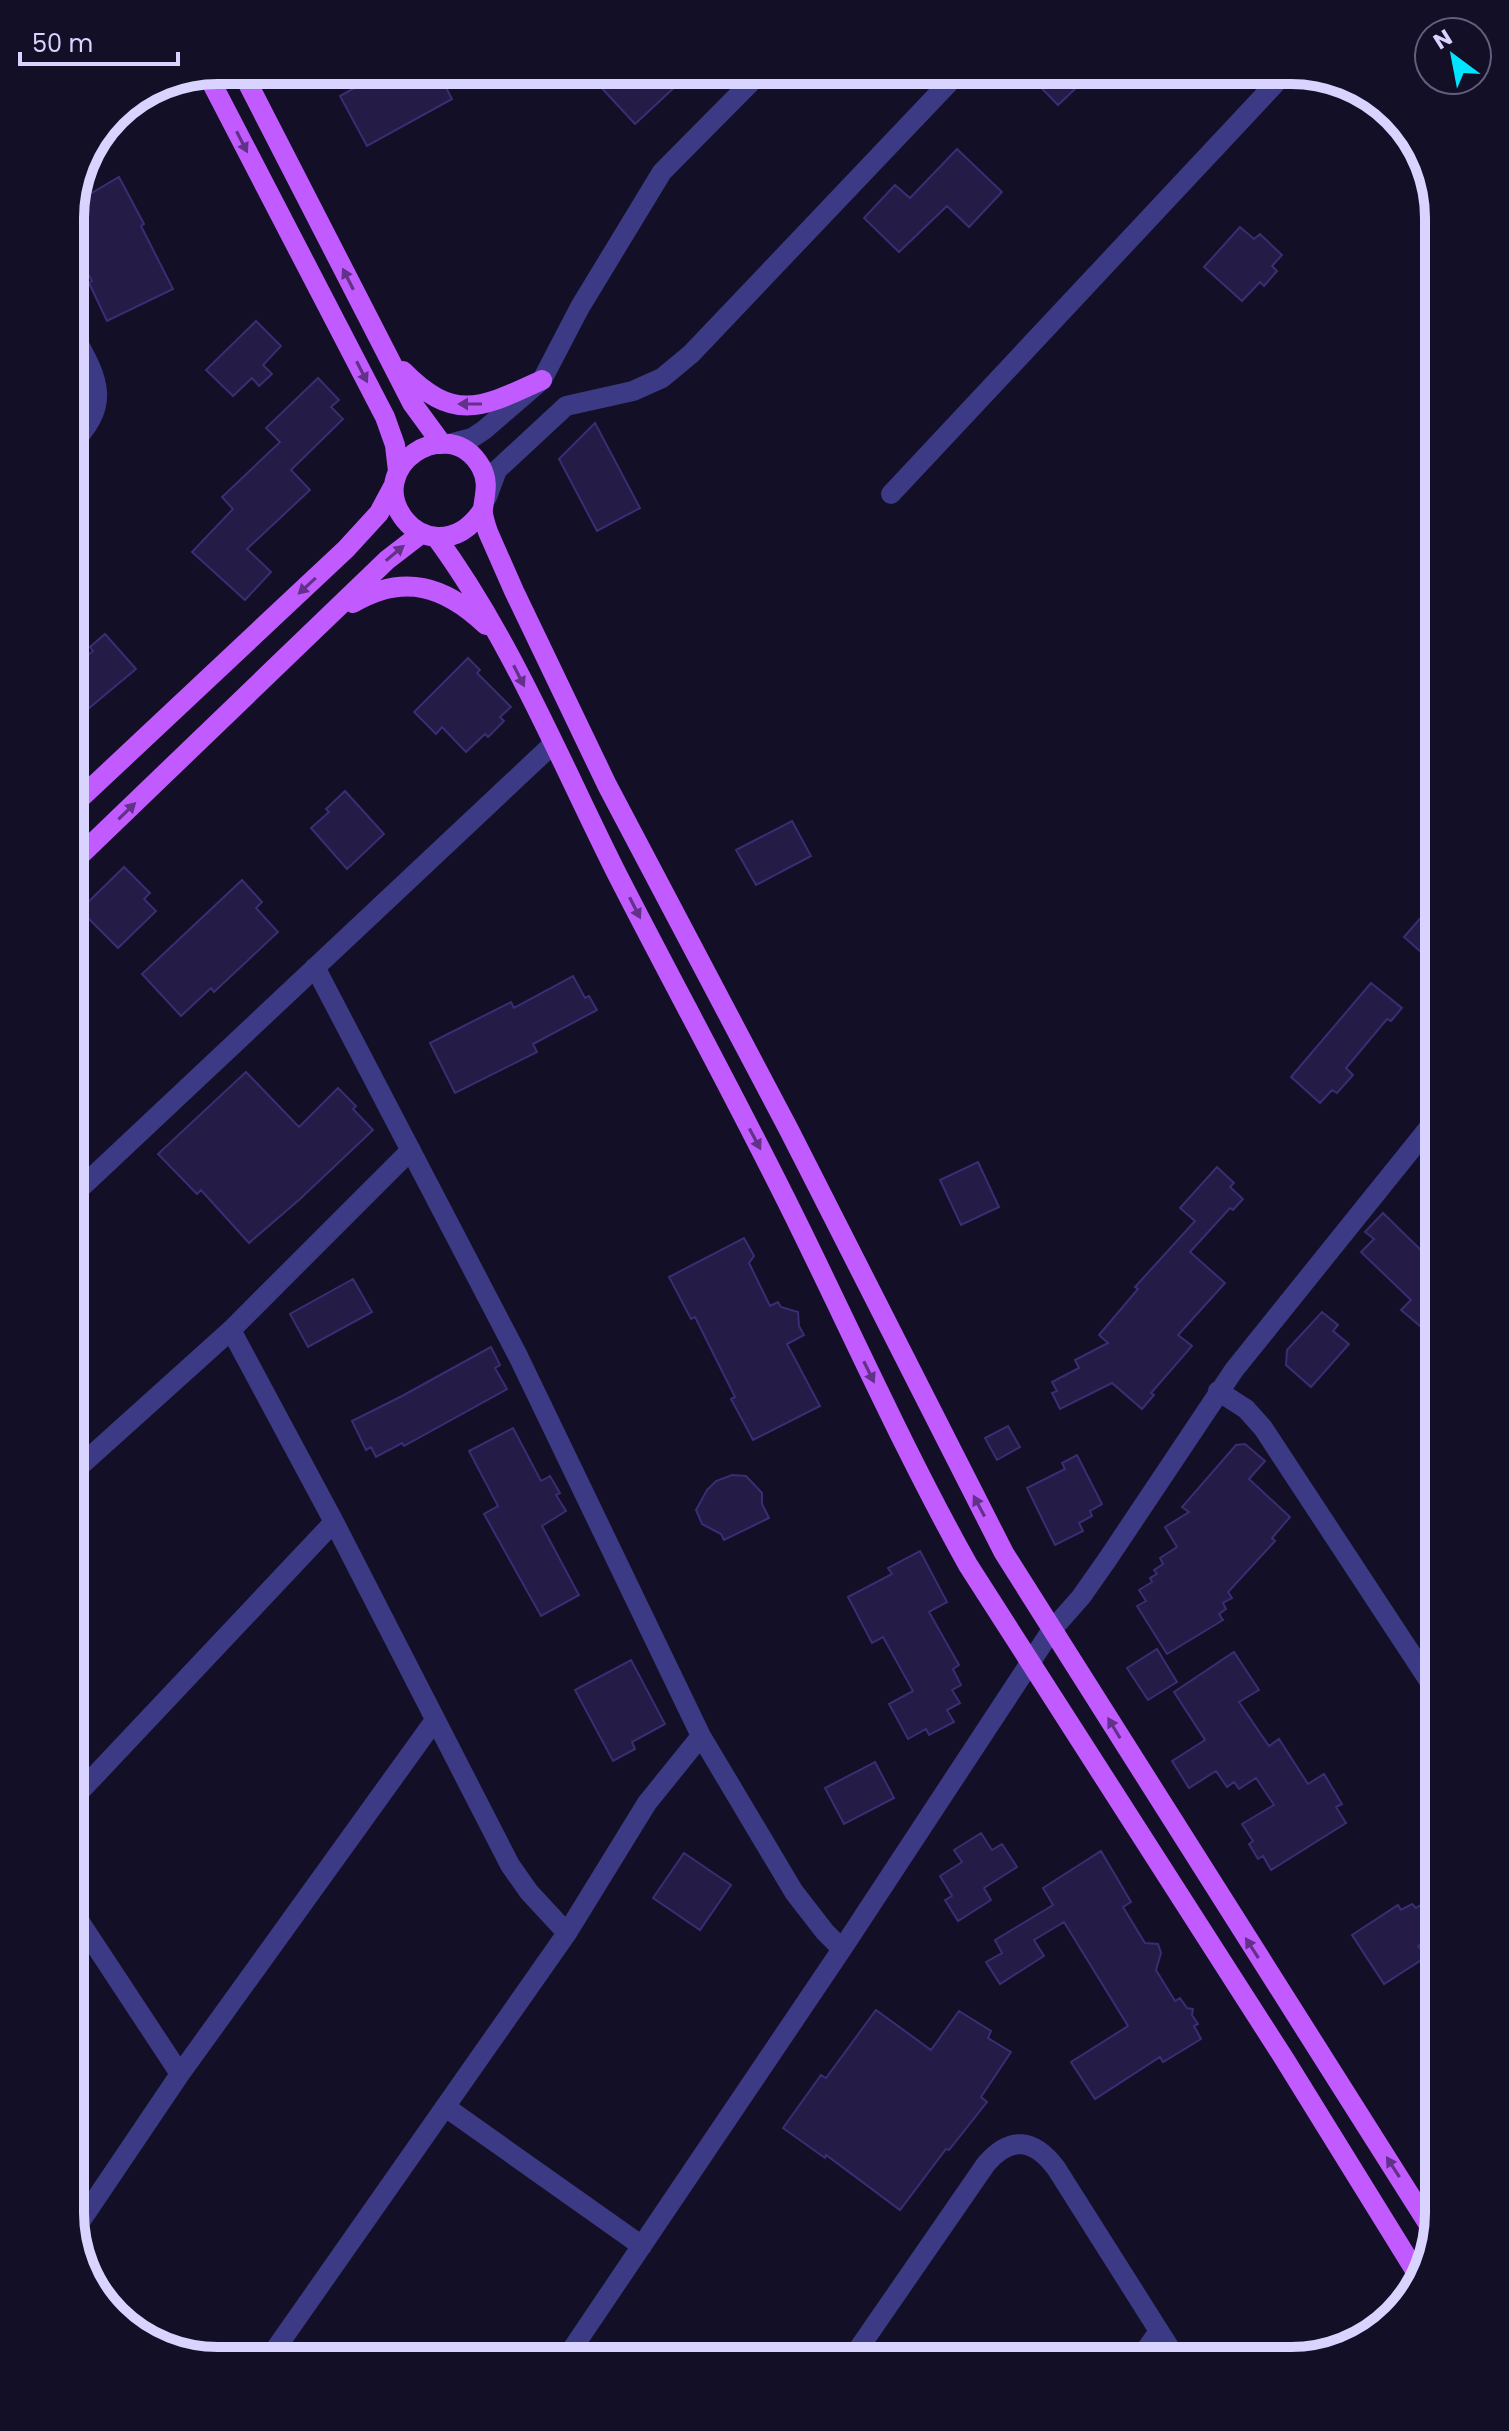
<svg xmlns="http://www.w3.org/2000/svg" width="1509" height="2431" viewBox="0 0 1509 2431" font-family="Poppins,sans-serif">
<rect width="100%" height="100%" fill="#130f26"/>
<path fill="#241b47" stroke="#3b2d73" stroke-width="2" d="M 387,70 L 437,70 L 452,99 L 367,146 L 340,96 Z
M 585,70 L 693,70 L 635,124 Z
M 1024,70 L 1095,70 L 1058,105 Z
M 957,149 L 1002,192 L 969,227 L 947,206 L 899,252 L 864,218 L 895,185 L 910,198 Z
M 119,177 L 144,224 L 141,226 L 173,289 L 107,321 L 89,283 L 92,281 L 70,241 L 70,209 L 73,204 Z
M 1240,227 L 1254,239 L 1260,234 L 1282,255 L 1272,266 L 1277,271 L 1264,286 L 1260,282 L 1242,301 L 1204,267 Z
M 256,321 L 281,346 L 263,365 L 272,374 L 259,386 L 252,378 L 233,396 L 206,370 Z
M 318,378 L 339,400 L 331,407 L 343,419 L 291,470 L 310,490 L 247,549 L 271,572 L 245,600 L 192,552 L 233,509 L 222,497 L 280,442 L 266,428 Z
M 595,423 L 640,508 L 597,531 L 559,459 Z
M 105,634 L 136,669 L 70,724 L 70,670 L 93,651 L 90,647 Z
M 468,658 L 480,670 L 477,673 L 511,707 L 500,717 L 504,721 L 488,737 L 485,734 L 466,752 L 442,727 L 436,734 L 414,712 Z
M 345,791 L 384,834 L 347,869 L 311,828 L 329,812 L 326,809 Z
M 792,821 L 811,856 L 756,885 L 736,850 Z
M 124,867 L 150,893 L 144,899 L 156,911 L 118,948 L 80,910 Z
M 242,880 L 262,902 L 256,908 L 278,932 L 214,992 L 211,988 L 181,1016 L 142,974 Z
M 1439,897 L 1439,968 L 1404,937 Z
M 573,976 L 585,998 L 589,996 L 597,1010 L 533,1044 L 537,1052 L 455,1093 L 430,1043 L 511,1002 L 514,1008 Z
M 1371,983 L 1402,1008 L 1391,1021 L 1387,1019 L 1346,1068 L 1353,1075 L 1337,1093 L 1332,1090 L 1320,1103 L 1291,1077 Z
M 246,1072 L 299,1127 L 338,1088 L 356,1106 L 353,1109 L 373,1130 L 300,1199 L 249,1243 L 201,1190 L 197,1194 L 158,1154 Z
M 978,1162 L 999,1207 L 961,1225 L 940,1180 Z
M 1217,1167 L 1234,1183 L 1230,1187 L 1243,1199 L 1233,1210 L 1230,1208 L 1190,1252 L 1225,1283 L 1178,1335 L 1192,1346 L 1151,1393 L 1154,1395 L 1142,1409 L 1112,1383 L 1060,1409 L 1052,1393 L 1057,1391 L 1052,1382 L 1079,1368 L 1075,1360 L 1108,1343 L 1099,1335 L 1138,1289 L 1135,1287 L 1195,1221 L 1180,1208 Z
M 1383,1213 L 1429,1258 L 1425,1262 L 1439,1274 L 1439,1342 L 1401,1310 L 1411,1300 L 1361,1252 L 1374,1239 L 1365,1232 Z
M 744,1238 L 754,1256 L 749,1263 L 770,1306 L 778,1302 L 781,1307 L 798,1312 L 799,1326 L 804,1335 L 787,1344 L 820,1406 L 753,1440 L 731,1399 L 735,1397 L 695,1317 L 691,1319 L 669,1277 Z
M 353,1279 L 372,1312 L 308,1347 L 290,1314 Z
M 1322,1312 L 1338,1325 L 1333,1331 L 1349,1344 L 1311,1387 L 1286,1365 L 1287,1350 Z
M 491,1347 L 500,1365 L 495,1368 L 507,1389 L 404,1446 L 402,1443 L 376,1457 L 371,1447 L 366,1450 L 352,1421 L 402,1396 Z
M 1008,1426 L 1020,1447 L 997,1460 L 985,1438 Z
M 513,1428 L 541,1481 L 550,1476 L 560,1493 L 556,1495 L 566,1511 L 542,1526 L 579,1595 L 541,1616 L 484,1514 L 498,1506 L 469,1451 Z
M 1245,1444 L 1265,1461 L 1249,1479 L 1290,1517 L 1272,1538 L 1275,1541 L 1228,1592 L 1232,1598 L 1223,1603 L 1226,1609 L 1219,1614 L 1223,1620 L 1167,1654 L 1137,1606 L 1146,1601 L 1139,1590 L 1152,1582 L 1150,1578 L 1157,1574 L 1154,1570 L 1163,1564 L 1160,1558 L 1177,1547 L 1165,1527 L 1189,1512 L 1182,1507 L 1236,1445 Z
M 1077,1455 L 1102,1504 L 1090,1511 L 1092,1516 L 1079,1523 L 1083,1531 L 1055,1545 L 1027,1488 L 1065,1469 L 1062,1463 Z
M 732,1475 L 746,1476 L 762,1493 L 762,1504 L 769,1518 L 724,1540 L 721,1534 L 702,1524 L 696,1510 L 707,1490 L 716,1481 Z
M 920,1551 L 947,1602 L 929,1612 L 959,1665 L 953,1669 L 961,1685 L 952,1690 L 960,1703 L 947,1710 L 954,1722 L 929,1735 L 926,1729 L 908,1739 L 889,1704 L 913,1691 L 883,1637 L 872,1643 L 848,1597 L 892,1574 L 888,1568 Z
M 1157,1649 L 1177,1682 L 1148,1700 L 1127,1668 Z
M 1234,1652 L 1259,1690 L 1239,1702 L 1269,1746 L 1279,1739 L 1308,1784 L 1324,1774 L 1342,1804 L 1336,1807 L 1346,1823 L 1271,1870 L 1263,1856 L 1258,1859 L 1249,1844 L 1253,1841 L 1242,1824 L 1274,1805 L 1256,1778 L 1239,1789 L 1234,1782 L 1227,1787 L 1216,1771 L 1189,1788 L 1172,1761 L 1205,1740 L 1174,1692 Z
M 631,1660 L 665,1724 L 632,1742 L 635,1749 L 613,1761 L 575,1690 Z
M 875,1762 L 894,1798 L 844,1824 L 825,1788 Z
M 981,1833 L 992,1850 L 1002,1844 L 1017,1867 L 984,1888 L 991,1900 L 958,1921 L 945,1900 L 952,1896 L 940,1876 L 962,1862 L 954,1850 Z
M 1101,1851 L 1131,1902 L 1123,1907 L 1145,1943 L 1158,1944 L 1161,1953 L 1156,1970 L 1175,2001 L 1180,1998 L 1187,2008 L 1193,2009 L 1192,2015 L 1198,2024 L 1194,2026 L 1201,2039 L 1163,2062 L 1160,2057 L 1095,2099 L 1071,2062 L 1128,2026 L 1064,1922 L 1034,1940 L 1044,1956 L 1000,1984 L 986,1962 L 1002,1953 L 995,1940 L 1053,1905 L 1043,1888 Z
M 684,1853 L 731,1885 L 700,1930 L 653,1898 Z
M 1439,1893 L 1439,1933 L 1418,1946 L 1426,1957 L 1384,1984 L 1352,1935 L 1398,1905 L 1401,1910 L 1412,1904 L 1416,1908 Z
M 876,2010 L 931,2050 L 959,2011 L 991,2031 L 988,2038 L 1011,2052 L 981,2097 L 987,2102 L 949,2150 L 946,2149 L 900,2210 L 826,2155 L 825,2158 L 783,2128 L 821,2075 L 826,2078 Z"/>
<g fill="none" stroke-linecap="round" stroke-linejoin="round">
<path stroke="#3d3a85" stroke-width="20" d="M 449,444 L 472,438 L 484,430 L 542,380 L 580,307 L 662,172 L 763,70
M 70,445 C 116,402 95,375 70,328
M 891,494 L 1288,70
M 487,497 L 497,470 L 566,406 L 633,391 L 662,378 L 691,354 L 961,70
M 315,967 L 518,1356 L 701,1736 L 794,1892 L 825,1932 L 842,1949
M 70,1198 L 552,745
M 231,1330 L 334,1522 L 510,1865 L 529,1892 L 567,1933
M 1218,1391 L 1246,1409 L 1263,1428 L 1439,1696
M 70,1475 L 231,1330 L 411,1150
M 70,1802 L 334,1522
M 70,1907 L 180,2074
M 447,2108 L 642,2246
M 74,2231 L 180,2074 L 435,1720
M 267,2361 L 567,1933 L 647,1803 L 701,1736
M 564,2361 L 842,1949 L 1051,1631 L 1081,1597 L 1107,1560 L 1234,1370 L 1439,1115
M 850,2361 L 986,2164 C 1011,2135 1034,2139 1056,2168 L 1178,2361
M 1138,2361 L 1159,2331"/>
<path stroke="#c25bff" stroke-width="20" d="M 241,70 L 412,403 L 442,444
M 206,72 L 385,417 L 395,445 L 398,471
M 403,371 C 455,424 483,407 542,380
M 482,511 C 471,527 457,538 437,537 C 424,536 413,530 405,520 C 363,468 448,410 481,467 C 489,482 485,493 483,509 C 482,516 486,525 488,532 L 514,591 L 607,785 L 789,1130 L 1004,1553 L 1434,2233
M 436,537 C 511,639 561,763 618,876 C 679,995 743,1111 801,1230 C 856,1342 907,1456 968,1565 L 1285,2060 L 1421,2280
M 353,603 C 404,573 445,586 486,625
M 70,808 L 346,549 L 379,513 L 394,485
M 70,865 L 387,560 L 422,533"/>
</g>
<defs><path id="oneway-solid" d="M-6-.8H1V-3.2L6.5 0L1 3.2V.8H-6Z" transform="scale(2)"/></defs>
<g fill="#623188">
<use href="#oneway-solid" transform="translate(242 142) rotate(63)"/>
<use href="#oneway-solid" transform="translate(348 279) rotate(-117)"/>
<use href="#oneway-solid" transform="translate(362 372) rotate(63)"/>
<use href="#oneway-solid" transform="translate(470 404) rotate(-180)"/>
<use href="#oneway-solid" transform="translate(395 553) rotate(-40)"/>
<use href="#oneway-solid" transform="translate(307 586) rotate(137)"/>
<use href="#oneway-solid" transform="translate(519 676) rotate(63)"/>
<use href="#oneway-solid" transform="translate(127 811) rotate(-44)"/>
<use href="#oneway-solid" transform="translate(635 908) rotate(63)"/>
<use href="#oneway-solid" transform="translate(755 1139) rotate(62)"/>
<use href="#oneway-solid" transform="translate(869 1372) rotate(64)"/>
<use href="#oneway-solid" transform="translate(979 1506) rotate(-118)"/>
<use href="#oneway-solid" transform="translate(1114 1728) rotate(-121)"/>
<use href="#oneway-solid" transform="translate(1252 1948) rotate(-123)"/>
<use href="#oneway-solid" transform="translate(1393 2167) rotate(-123)"/>
</g>
<path d="M0 0H1509V2431H0ZM218 84H1291A134 134 0 0 1 1425 218V2213A134 134 0 0 1 1291 2347H218A134 134 0 0 1 84 2213V218A134 134 0 0 1 218 84Z" fill="#130f26" fill-rule="evenodd"/>
<path fill="none" stroke="#d9d4ff" stroke-width="10" d="M218 84H1291A134 134 0 0 1 1425 218V2213A134 134 0 0 1 1291 2347H218A134 134 0 0 1 84 2213V218A134 134 0 0 1 218 84Z"/>
<g transform="translate(1453 56) rotate(328)"><circle r="38" fill="#130f26" stroke="#625e7d" stroke-width="2"/>
<path d="M0-6L14 30L0 20L-14 30Z" fill="#00e5ff"/>
<text y="-12" font-size="22" font-weight="bold" text-anchor="middle" fill="#d9d4ff">N</text>
</g>
<path d="M20 52v12h158v-12" fill="none" stroke="#d9d4ff" stroke-width="4"/>
<text x="32" y="52" font-size="24" fill="#d9d4ff" stroke="#130f26" stroke-width="6" paint-order="stroke">50 m</text>
</svg>
